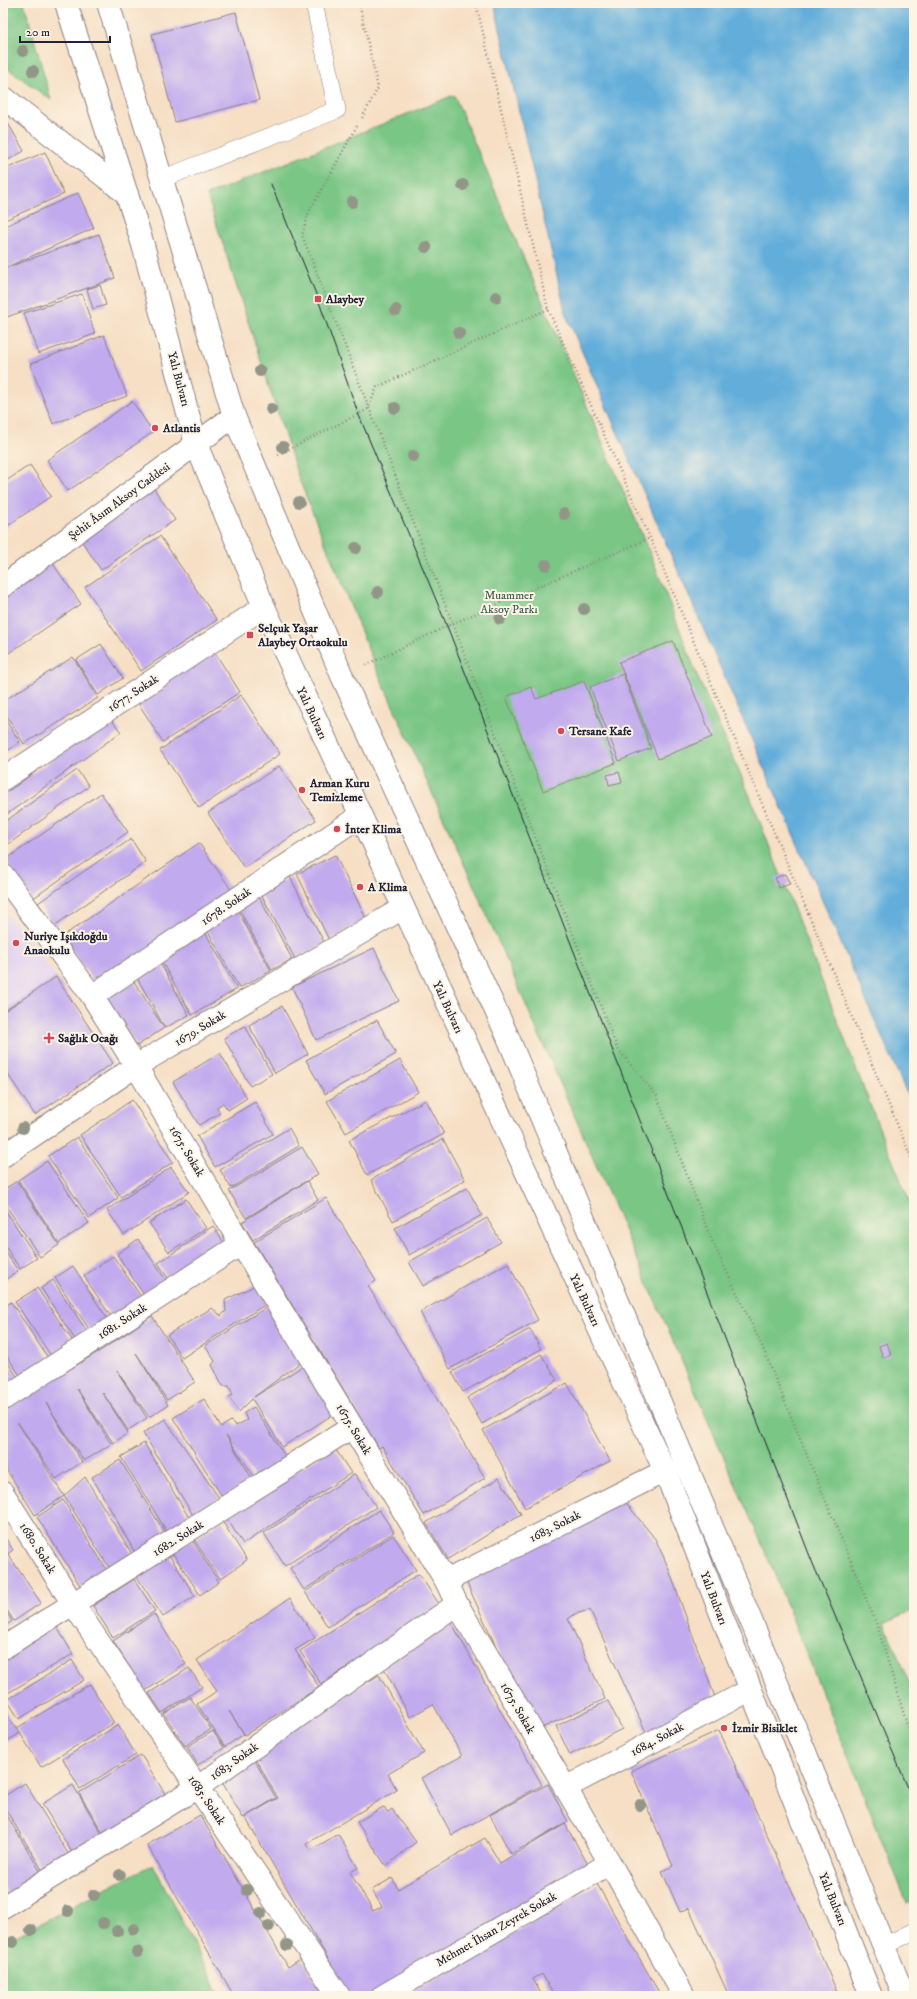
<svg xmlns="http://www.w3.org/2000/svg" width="917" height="1999" viewBox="0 0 917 1999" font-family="'IM FELL DW Pica',serif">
<rect width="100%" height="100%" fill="#fcf5e5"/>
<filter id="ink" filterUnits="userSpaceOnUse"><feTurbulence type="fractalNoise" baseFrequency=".025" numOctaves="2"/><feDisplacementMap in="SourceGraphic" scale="8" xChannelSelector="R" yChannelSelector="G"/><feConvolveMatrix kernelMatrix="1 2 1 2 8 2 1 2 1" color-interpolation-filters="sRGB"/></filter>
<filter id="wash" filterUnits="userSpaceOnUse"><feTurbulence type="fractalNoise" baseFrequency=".012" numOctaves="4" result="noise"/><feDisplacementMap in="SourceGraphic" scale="16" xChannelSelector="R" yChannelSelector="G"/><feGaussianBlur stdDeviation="0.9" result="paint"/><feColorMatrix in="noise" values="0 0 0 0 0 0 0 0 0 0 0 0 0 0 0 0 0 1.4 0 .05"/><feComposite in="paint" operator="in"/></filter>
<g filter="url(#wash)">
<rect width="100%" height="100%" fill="#f6dfc5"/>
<path fill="#e4d3f1" d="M 3,909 L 56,977 L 3,1012 Z"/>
<path fill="#7ac685" stroke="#4e7460" d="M 3,3 L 24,3 L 51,100 L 3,65 Z
M 454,95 L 652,558 L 699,680 L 749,794 L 882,1135 L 914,1212 L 914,1610 L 884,1623 L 914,1694 L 914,1900 L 907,1903 L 770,1563 L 477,893 L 375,666 L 299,479 L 207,195 Z
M 153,1864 L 220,1996 L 3,1996 L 3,1943 Z"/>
<path fill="#62adda" stroke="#42688a" d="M 494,3 L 914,3 L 914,1110 L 566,315 Z"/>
<g id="blocks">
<path fill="#c1aaee" d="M 236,12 L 259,100 L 175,122 L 152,34 Z
M 5,118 L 24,151 L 3,163 L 3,119 Z
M 45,152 L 64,194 L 3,221 L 3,170 Z
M 78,193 L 94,228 L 3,269 L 3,227 Z
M 99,234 L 115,278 L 7,317 L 3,305 L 3,269 Z
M 100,285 L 106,305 L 93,309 L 87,289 Z
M 82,294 L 95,334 L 38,354 L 24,313 Z
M 104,335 L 127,396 L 53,424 L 30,364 Z
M 132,401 L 153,432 L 68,491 L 47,460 Z
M 30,465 L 51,496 L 3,529 L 3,483 Z
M 153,487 L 175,520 L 101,570 L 79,537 Z
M 160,536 L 217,620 L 141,671 L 85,587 Z
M 51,561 L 81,604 L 3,657 L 3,594 Z
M 673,641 L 712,737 L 658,759 L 619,662 Z
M 101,644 L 123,678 L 98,695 L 76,660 Z
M 212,648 L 240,692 L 163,742 L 135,698 Z
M 73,657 L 98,698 L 24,744 L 3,710 L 3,701 Z
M 623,674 L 651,748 L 619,761 L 590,687 Z
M 584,681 L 616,763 L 543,791 L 506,697 L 531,687 L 536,699 Z
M 241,695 L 280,754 L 199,808 L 160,750 Z
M 3,716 L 20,742 L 3,754 Z
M 110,718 L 121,732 L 3,817 L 3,795 Z
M 279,766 L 316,820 L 244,868 L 208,813 Z
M 77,770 L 89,786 L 3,848 L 3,823 Z
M 619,772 L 622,782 L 609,785 L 607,775 Z
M 101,793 L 128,832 L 32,899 L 5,860 Z
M 131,839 L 146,862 L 54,926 L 38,903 Z
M 199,843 L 232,891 L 96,985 L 63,936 Z
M 335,855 L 367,920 L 329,940 L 297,874 Z
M 785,874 L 790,884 L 779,888 L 775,878 Z
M 290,877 L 325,944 L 295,959 L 260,892 Z
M 258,895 L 292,959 L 272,970 L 238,907 Z
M 237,909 L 271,971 L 239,988 L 205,926 Z
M 204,930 L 237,989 L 192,1015 L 159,957 Z
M 374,948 L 399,1001 L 316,1040 L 292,987 Z
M 159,961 L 189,1015 L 165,1028 L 135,974 Z
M 56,977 L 113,1063 L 35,1115 L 3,1067 L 3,1012 Z
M 133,980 L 164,1028 L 137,1046 L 106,997 Z
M 282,1006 L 308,1054 L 275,1073 L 249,1025 Z
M 377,1020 L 396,1054 L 325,1094 L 306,1060 Z
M 245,1026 L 272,1074 L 250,1086 L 224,1038 Z
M 220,1053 L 247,1098 L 228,1110 L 223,1103 L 217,1107 L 220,1113 L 199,1125 L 173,1082 Z
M 400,1060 L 418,1092 L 346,1133 L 327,1101 Z
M 132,1100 L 173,1162 L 121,1197 L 80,1135 Z
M 426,1100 L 444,1134 L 367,1175 L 349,1140 Z
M 255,1102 L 273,1134 L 215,1167 L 197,1136 Z
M 289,1128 L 299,1146 L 231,1188 L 220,1170 Z
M 77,1137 L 118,1198 L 89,1218 L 48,1156 Z
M 443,1139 L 465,1180 L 393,1221 L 371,1180 Z
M 302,1147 L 318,1174 L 246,1218 L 229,1191 Z
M 47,1161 L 89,1223 L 59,1243 L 18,1180 Z
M 171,1167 L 189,1192 L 124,1235 L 107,1210 Z
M 17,1181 L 59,1245 L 40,1257 L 3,1201 L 3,1190 Z
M 307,1181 L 318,1200 L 253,1240 L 242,1222 Z
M 467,1188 L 482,1215 L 409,1255 L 395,1228 Z
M 326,1198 L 376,1281 L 368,1286 L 485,1478 L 424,1515 L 382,1446 L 379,1448 L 254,1242 Z
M 186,1199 L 206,1228 L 169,1252 L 149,1223 Z
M 3,1207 L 37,1258 L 20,1269 L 3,1243 Z
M 487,1218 L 501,1242 L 423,1286 L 409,1262 Z
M 213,1226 L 227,1247 L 172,1284 L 158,1263 Z
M 138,1239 L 168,1283 L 146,1298 L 117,1254 Z
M 3,1248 L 18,1271 L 3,1281 Z
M 113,1256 L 144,1301 L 114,1321 L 84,1276 Z
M 508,1263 L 538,1320 L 450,1369 L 420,1312 Z
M 73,1266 L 110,1323 L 93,1335 L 55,1278 Z
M 53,1280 L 90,1336 L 78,1344 L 41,1288 Z
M 254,1286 L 269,1302 L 182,1358 L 167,1335 L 212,1308 L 221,1316 L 226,1311 L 225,1300 Z
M 37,1288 L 76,1346 L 54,1360 L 15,1302 Z
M 11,1302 L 50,1361 L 23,1380 L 3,1350 L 3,1308 Z
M 270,1305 L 305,1359 L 254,1397 L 306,1364 L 337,1412 L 282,1447 L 252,1399 L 239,1412 L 229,1397 L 233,1395 L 229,1386 L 223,1386 L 212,1365 L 215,1361 L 205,1346 Z
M 152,1316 L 195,1382 L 167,1400 L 136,1353 L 168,1405 L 149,1417 L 117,1371 L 147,1418 L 128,1430 L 102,1392 L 128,1433 L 113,1443 L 77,1389 L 111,1444 L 84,1461 L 46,1403 L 82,1462 L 56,1479 L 18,1423 L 64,1496 L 35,1515 L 3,1464 L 3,1410 L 103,1349 Z
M 530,1329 L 541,1349 L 463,1392 L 452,1372 Z
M 887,1343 L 891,1355 L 883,1358 L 879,1346 Z
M 541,1354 L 557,1380 L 482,1424 L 467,1398 Z
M 3,1355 L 20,1381 L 3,1392 Z
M 567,1383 L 610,1461 L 525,1508 L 483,1430 Z
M 204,1399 L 221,1427 L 231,1421 L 236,1426 L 247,1420 L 244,1413 L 254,1407 L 287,1459 L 256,1479 L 226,1435 L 253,1480 L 223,1498 L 173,1418 Z
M 165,1419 L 219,1498 L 193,1515 L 143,1433 Z
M 144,1443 L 191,1521 L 169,1535 L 121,1457 Z
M 334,1447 L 351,1473 L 243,1544 L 226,1517 Z
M 120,1460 L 167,1536 L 137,1556 L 92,1477 Z
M 355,1474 L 376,1507 L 285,1566 L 264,1533 Z
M 85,1477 L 134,1557 L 112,1572 L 64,1496 Z
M 499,1478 L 521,1514 L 448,1559 L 426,1523 Z
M 623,1499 L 656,1540 L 668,1567 L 716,1700 L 646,1732 L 590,1610 L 575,1614 L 568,1619 L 605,1699 L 535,1731 L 464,1577 Z
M 63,1500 L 107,1570 L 81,1587 L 37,1517 Z
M 379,1510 L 394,1532 L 304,1590 L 290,1568 Z
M 222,1521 L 247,1560 L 220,1579 L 194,1540 Z
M 3,1534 L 13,1550 L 3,1557 Z
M 393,1535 L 416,1570 L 328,1627 L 305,1592 Z
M 192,1540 L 219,1582 L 200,1595 L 172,1552 Z
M 8,1554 L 41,1603 L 14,1621 L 3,1604 L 3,1558 Z
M 169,1555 L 195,1596 L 163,1617 L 137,1577 Z
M 419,1574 L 441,1607 L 321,1684 L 300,1651 Z
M 134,1579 L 155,1611 L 113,1638 L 93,1606 Z
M 290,1598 L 315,1638 L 295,1650 L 319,1687 L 245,1735 L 229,1711 L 244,1734 L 225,1747 L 197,1704 L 217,1691 L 197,1660 Z
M 3,1607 L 12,1621 L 3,1628 Z
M 154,1614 L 186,1664 L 145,1691 L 113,1641 Z
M 450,1620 L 542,1785 L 452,1835 L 421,1778 L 462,1756 L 433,1704 L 410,1717 L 379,1659 Z
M 55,1624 L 73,1654 L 3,1696 L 3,1656 Z
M 72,1660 L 84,1680 L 19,1719 L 7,1700 Z
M 189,1668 L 202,1687 L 162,1713 L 149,1693 Z
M 379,1675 L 424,1753 L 388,1774 L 397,1790 L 306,1844 L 310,1851 L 338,1834 L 358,1868 L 350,1872 L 373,1911 L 382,1907 L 372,1890 L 392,1878 L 398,1889 L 485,1838 L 500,1863 L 565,1824 L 590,1868 L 374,1996 L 350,1996 L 245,1817 L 278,1798 L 251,1751 Z
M 90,1684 L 114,1723 L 41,1767 L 17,1728 Z
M 190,1697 L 211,1729 L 185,1746 L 164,1714 Z
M 608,1701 L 622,1729 L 570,1755 L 556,1726 Z
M 3,1708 L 19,1734 L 3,1743 Z
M 118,1725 L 136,1755 L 80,1789 L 63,1759 Z
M 719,1730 L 781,1866 L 839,1996 L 729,1996 L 689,1908 L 680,1912 L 662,1871 L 673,1866 L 631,1771 Z
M 213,1731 L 224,1748 L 198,1765 L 187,1747 Z
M 141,1755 L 169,1800 L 106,1838 L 79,1793 Z
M 252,1756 L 276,1798 L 243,1818 L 218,1775 Z
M 25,1783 L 70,1857 L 44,1873 L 3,1805 L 3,1797 Z
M 548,1784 L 568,1822 L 511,1854 L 490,1815 Z
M 73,1785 L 105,1839 L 75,1857 L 42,1804 Z
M 383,1807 L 388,1812 L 392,1809 L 416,1842 L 386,1866 L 357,1822 Z
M 3,1809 L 42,1874 L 8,1894 L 3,1886 Z
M 200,1815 L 288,1967 L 302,1958 L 324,1996 L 292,1996 L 290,1992 L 283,1996 L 234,1996 L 147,1845 Z
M 597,1884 L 661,1996 L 554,1996 L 542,1974 L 533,1979 L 541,1994 L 537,1996 L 405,1996 Z"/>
</g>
</g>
<g filter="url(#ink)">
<use href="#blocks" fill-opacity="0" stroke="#8c8080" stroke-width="1"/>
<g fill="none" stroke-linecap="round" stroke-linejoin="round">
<defs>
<path id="service" d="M 162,179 L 337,110 L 314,3
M 884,1946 L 914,1931"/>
<path id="minor" d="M 3,97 L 127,194
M 3,586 L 234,416
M 3,779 L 264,607
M 3,875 L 92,996 L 136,1066 L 241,1244 L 446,1581 L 457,1604 L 610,1863 L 684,1996
M 92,996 L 360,816
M 3,1156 L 136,1066 L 403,908
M 3,1399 L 241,1244
M 3,1493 L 73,1604 L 339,1996
M 446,1581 L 665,1471
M 3,1648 L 352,1427
M 565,1788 L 750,1690
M 3,1907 L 198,1787 L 457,1604
M 383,1996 L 610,1863"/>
<path id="primary" d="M 66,3 L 143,245 L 196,444 L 264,607 L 665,1471 L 871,1996
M 108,3 L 234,416 L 342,676 L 507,1035 L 775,1678 L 904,1996"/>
</defs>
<use href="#service" stroke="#8c8080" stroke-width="18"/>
<use href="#minor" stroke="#8c8080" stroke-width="24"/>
<use href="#primary" stroke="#8c8080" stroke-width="24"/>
<path stroke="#8c8080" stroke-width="2.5" stroke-dasharray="1 3" stroke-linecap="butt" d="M 359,3 L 378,88 L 361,120
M 476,3 L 548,309 L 650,538 L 914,1164
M 357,126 L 309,212 L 302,235 L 617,1048 L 657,1096 L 709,1234 L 761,1344 L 877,1625 L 914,1748
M 278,455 L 368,409 L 377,387 L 548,309
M 366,665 L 447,626 L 650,538"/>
<use href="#service" stroke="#fff" stroke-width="17"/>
<use href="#minor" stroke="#fff" stroke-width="22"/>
<use href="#primary" stroke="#fff" stroke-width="22"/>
<path stroke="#22223b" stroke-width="1" d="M 271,184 L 318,299 L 358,413 L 447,626 L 813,1564 L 914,1802"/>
</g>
<g fill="#929687">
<circle cx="23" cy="51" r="6"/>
<circle cx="33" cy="71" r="6"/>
<circle cx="463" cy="185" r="6"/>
<circle cx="352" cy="202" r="6"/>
<circle cx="426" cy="247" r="6"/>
<circle cx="496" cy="297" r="6"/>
<circle cx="396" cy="310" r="6"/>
<circle cx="459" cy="333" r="6"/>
<circle cx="260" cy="371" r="6"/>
<circle cx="395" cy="408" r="6"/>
<circle cx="271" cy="409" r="6"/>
<circle cx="283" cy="447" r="6"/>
<circle cx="413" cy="456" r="6"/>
<circle cx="299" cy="502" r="6"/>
<circle cx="564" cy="514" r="6"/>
<circle cx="356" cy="548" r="6"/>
<circle cx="546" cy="565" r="6"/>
<circle cx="378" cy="592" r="6"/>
<circle cx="584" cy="609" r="6"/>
<circle cx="500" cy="619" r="6"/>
<circle cx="23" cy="1128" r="6"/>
<circle cx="640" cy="1805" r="6"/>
<circle cx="120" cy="1875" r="6"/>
<circle cx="247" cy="1890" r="6"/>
<circle cx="94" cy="1895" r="6"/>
<circle cx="68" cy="1911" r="6"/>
<circle cx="261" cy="1913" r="6"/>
<circle cx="103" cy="1923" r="6"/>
<circle cx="269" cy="1926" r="6"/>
<circle cx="134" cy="1929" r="6"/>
<circle cx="31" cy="1930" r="6"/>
<circle cx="117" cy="1931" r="6"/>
<circle cx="13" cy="1942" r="6"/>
<circle cx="287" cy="1945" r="6"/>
<circle cx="137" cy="1952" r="6"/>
</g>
</g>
<g fill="#d1495b" stroke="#fcf5e5" stroke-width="1.5">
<rect x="314" y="295" width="8" height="8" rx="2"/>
<circle cx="155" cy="428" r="4"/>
<rect x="246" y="631" width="8" height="8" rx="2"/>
<circle cx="561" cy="731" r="4"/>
<circle cx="302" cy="790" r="4"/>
<circle cx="337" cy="829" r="4"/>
<circle cx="360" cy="887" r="4"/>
<circle cx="16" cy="943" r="4"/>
<path d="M47 1032h4v4h4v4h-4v4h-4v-4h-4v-4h4z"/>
<circle cx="724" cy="1728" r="4"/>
</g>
<g text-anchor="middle" stroke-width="4" stroke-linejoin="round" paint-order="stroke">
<g font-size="12" font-weight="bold" fill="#22223b" stroke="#fcf5e5" text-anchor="start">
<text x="326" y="303">Alaybey</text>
<text x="163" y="432">Atlantis</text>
<text x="258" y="632">Selçuk Yaşar<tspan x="258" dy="14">Alaybey Ortaokulu</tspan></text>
<text x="569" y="735">Tersane Kafe</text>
<text x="310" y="787">Arman Kuru<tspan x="310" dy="14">Temizleme</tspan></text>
<text x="345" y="833">İnter Klima</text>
<text x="368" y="891">A Klima</text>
<text x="24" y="940">Nuriye Işıkdoğdu<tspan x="24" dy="14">Anaokulu</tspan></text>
<text x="58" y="1042">Sağlık Ocağı</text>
<text x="732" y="1732">İzmir Bisiklet</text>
</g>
<g font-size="12" fill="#22223b" stroke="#fcf5e5">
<text transform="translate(179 379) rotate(75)" y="4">Yalı Bulvarı</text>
<text transform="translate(119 501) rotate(-36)" y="4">Şehit Âsım Aksoy Caddesi</text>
<text transform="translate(133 693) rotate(-33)" y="4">1677. Sokak</text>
<text transform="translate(312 713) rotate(65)" y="4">Yalı Bulvarı</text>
<text transform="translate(226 906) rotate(-34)" y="4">1678. Sokak</text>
<text transform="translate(448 1007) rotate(65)" y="4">Yalı Bulvarı</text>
<text transform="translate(200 1028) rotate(-31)" y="4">1679. Sokak</text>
<text transform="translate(187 1151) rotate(59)" y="4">1675. Sokak</text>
<text transform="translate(585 1300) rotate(65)" y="4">Yalı Bulvarı</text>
<text transform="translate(122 1321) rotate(-33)" y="4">1681. Sokak</text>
<text transform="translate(354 1429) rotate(59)" y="4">1675. Sokak</text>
<text transform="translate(555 1526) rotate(-27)" y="4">1683. Sokak</text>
<text transform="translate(178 1538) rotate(-32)" y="4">1682. Sokak</text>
<text transform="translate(38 1548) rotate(58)" y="4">1680. Sokak</text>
<text transform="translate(714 1598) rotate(69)" y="4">Yalı Bulvarı</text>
<text transform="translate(518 1708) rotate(60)" y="4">1675. Sokak</text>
<text transform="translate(657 1739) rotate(-28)" y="4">1684. Sokak</text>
<text transform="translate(234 1761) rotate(-35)" y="4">1683. Sokak</text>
<text transform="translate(207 1800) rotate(56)" y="4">1685. Sokak</text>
<text transform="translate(833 1899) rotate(68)" y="4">Yalı Bulvarı</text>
<text transform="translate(496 1929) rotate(-30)" y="4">Mehmet İhsan Zeyrek Sokak</text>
</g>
<g font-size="12" fill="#415b55" stroke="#fcf5e5">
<text x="509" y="599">Muammer<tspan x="509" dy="14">Aksoy Parkı</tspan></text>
</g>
</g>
<rect width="917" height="1999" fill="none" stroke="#fcf5e5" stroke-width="16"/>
<path d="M20 36v6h90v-6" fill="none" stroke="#22223b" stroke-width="2"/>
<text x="26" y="36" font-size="12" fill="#22223b" stroke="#fcf5e5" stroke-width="3" paint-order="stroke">20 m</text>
</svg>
